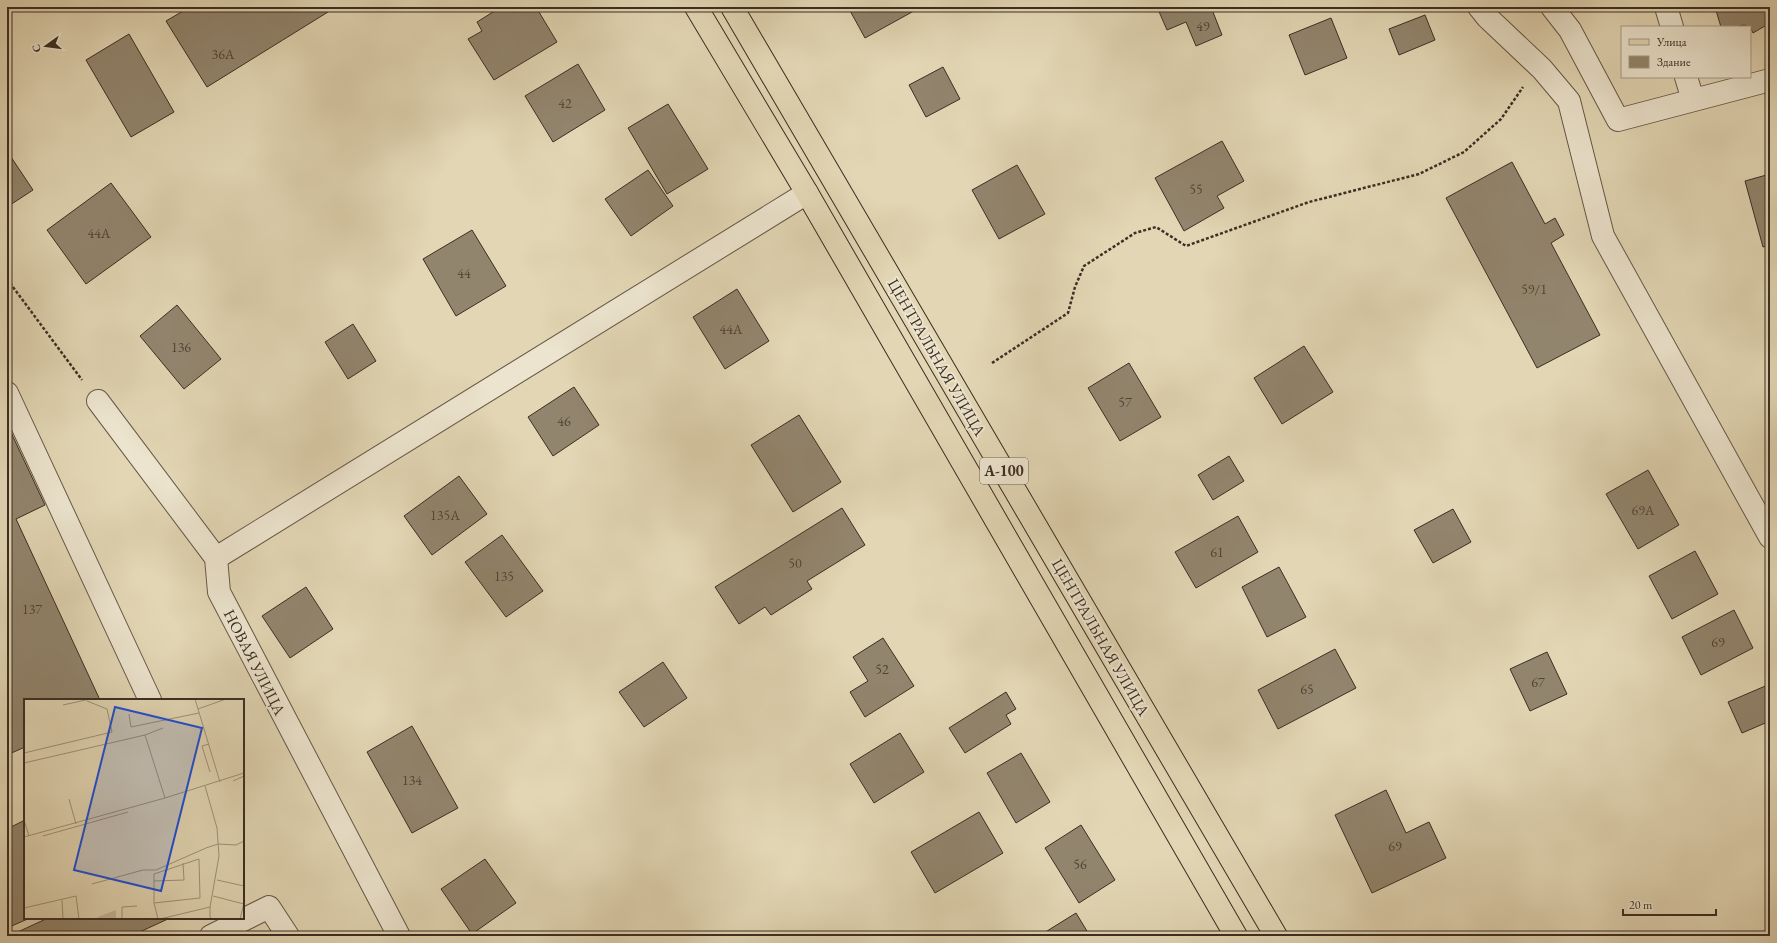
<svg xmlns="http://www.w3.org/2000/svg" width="1777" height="943" viewBox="0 0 1777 943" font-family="'EB Garamond',serif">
<rect width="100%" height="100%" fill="#e2d6b4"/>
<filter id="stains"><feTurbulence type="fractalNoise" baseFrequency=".005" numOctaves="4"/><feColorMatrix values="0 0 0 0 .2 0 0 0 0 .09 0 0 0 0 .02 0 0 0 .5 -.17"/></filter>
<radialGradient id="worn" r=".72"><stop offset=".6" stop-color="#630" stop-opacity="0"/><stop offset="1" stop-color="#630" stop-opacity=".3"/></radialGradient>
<path fill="#92856e" stroke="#3b2e23" d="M 190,7 L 336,7 L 207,87 L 166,21 Z
M 501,7 L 510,7 L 513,12 L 521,7 L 536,7 L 557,42 L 494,80 L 468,39 L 482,31 L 477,22 Z
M 848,7 L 921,7 L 865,38 Z
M 1157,7 L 1211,7 L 1222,35 L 1196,46 L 1186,22 L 1167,30 Z
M 1715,7 L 1770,7 L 1770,23 L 1753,33 L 1750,27 L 1744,25 L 1736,27 L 1721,27 Z
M 1425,15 L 1435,40 L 1399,55 L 1389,29 Z
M 1331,18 L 1347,58 L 1305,75 L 1289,35 Z
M 129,34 L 174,112 L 131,137 L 86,60 Z
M 578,64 L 605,110 L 553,142 L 525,96 Z
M 943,67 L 960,99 L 926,117 L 909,85 Z
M 668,104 L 708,169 L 667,194 L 628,128 Z
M 1222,141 L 1244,181 L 1217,196 L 1224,208 L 1184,231 L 1155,178 Z
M 7,151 L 33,190 L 7,207 Z
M 1512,162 L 1545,224 L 1555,218 L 1564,235 L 1551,243 L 1600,335 L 1537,368 L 1446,198 Z
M 1017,165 L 1045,214 L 999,239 L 972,190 Z
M 648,170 L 673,206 L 631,236 L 605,199 Z
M 1770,174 L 1770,245 L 1763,247 L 1745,181 Z
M 111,183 L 151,237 L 86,284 L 47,230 Z
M 472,230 L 506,286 L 456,316 L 423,259 Z
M 737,289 L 769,341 L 725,369 L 693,317 Z
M 177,305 L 221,359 L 184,389 L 140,336 Z
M 353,324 L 376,361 L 348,379 L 325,342 Z
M 1304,346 L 1333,392 L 1282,424 L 1254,378 Z
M 1129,363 L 1161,417 L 1120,441 L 1088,388 Z
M 574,387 L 599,425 L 553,456 L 528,417 Z
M 799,415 L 841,482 L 793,512 L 751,445 Z
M 7,424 L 45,505 L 16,519 L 100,700 L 25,700 L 25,747 L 7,755 Z
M 1229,456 L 1244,481 L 1213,500 L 1198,475 Z
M 1648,470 L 1679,525 L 1638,549 L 1606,494 Z
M 459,476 L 487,514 L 432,555 L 404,516 Z
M 842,508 L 865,545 L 807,581 L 812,589 L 771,615 L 765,607 L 739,624 L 715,587 Z
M 1453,509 L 1471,542 L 1433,563 L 1414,530 Z
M 1238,516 L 1258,552 L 1196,588 L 1175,552 Z
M 502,535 L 543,591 L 506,617 L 465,562 Z
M 1695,551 L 1718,594 L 1672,619 L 1649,576 Z
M 1279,567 L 1306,617 L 1267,637 L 1242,587 Z
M 306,587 L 333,629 L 290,658 L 262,616 Z
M 1734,610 L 1753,648 L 1701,675 L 1682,637 Z
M 883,638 L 914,686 L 865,717 L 850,692 L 868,681 L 853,657 Z
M 1335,649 L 1356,688 L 1278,729 L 1258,690 Z
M 1547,652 L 1567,694 L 1530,711 L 1510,669 Z
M 663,662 L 687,698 L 644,727 L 619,692 Z
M 1770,684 L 1770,721 L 1742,733 L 1728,702 Z
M 1006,692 L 1016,709 L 1006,715 L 1011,724 L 965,753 L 949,728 Z
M 412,726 L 458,808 L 412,833 L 367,752 Z
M 900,733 L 924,772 L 874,803 L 850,764 Z
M 1021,753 L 1050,802 L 1016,823 L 987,773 Z
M 1386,790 L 1406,833 L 1429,822 L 1446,858 L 1372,893 L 1335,815 Z
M 979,812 L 1003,853 L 935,893 L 911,852 Z
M 25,820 L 25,918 L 30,918 L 7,928 L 7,829 Z
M 1081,825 L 1115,880 L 1079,903 L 1045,848 Z
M 485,859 L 516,903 L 472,934 L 441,889 Z
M 1076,913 L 1090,936 L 1039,936 Z
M 48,918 L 170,918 L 131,936 L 9,936 Z
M 1770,927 L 1770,936 L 1758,936 Z"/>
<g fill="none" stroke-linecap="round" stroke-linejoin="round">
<defs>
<path id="minor" d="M 1479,7 L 1487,17 L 1542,69 L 1569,101 L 1603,236 L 1770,537
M 1552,7 L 1570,30 L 1618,120 L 1770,80
M 1666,7 L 1672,27
M 1686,77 L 1693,100
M 7,393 L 150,700
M 98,401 L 216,558 L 219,592 L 399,936
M 216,558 L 807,193
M 211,936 L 269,907 L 288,936"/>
<path id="major" d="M 696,7 L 807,193 L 1236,936
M 732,7 L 1276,936"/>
</defs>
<use href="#minor" stroke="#655847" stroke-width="24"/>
<use href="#major" stroke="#3b2e23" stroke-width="24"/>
<path stroke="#3b2e23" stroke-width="2.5" stroke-dasharray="3 2" stroke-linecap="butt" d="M 7,279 L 82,380
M 992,363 L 1068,313 L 1075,287 L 1084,266 L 1135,233 L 1156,227 L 1186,246 L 1309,202 L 1419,174 L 1464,152 L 1501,119 L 1523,87"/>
<use href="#minor" stroke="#ece4ce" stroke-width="22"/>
<use href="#major" stroke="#e2d6b4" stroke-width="22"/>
</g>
<g text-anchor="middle" stroke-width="4" stroke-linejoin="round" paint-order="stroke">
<g font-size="14" fill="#514436">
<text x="1203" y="31">49</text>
<text x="223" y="59">36А</text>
<text x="565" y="108">42</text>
<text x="1196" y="194">55</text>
<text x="99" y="238">44А</text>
<text x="464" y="278">44</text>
<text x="1534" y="294">59/1</text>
<text x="731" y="334">44А</text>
<text x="181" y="352">136</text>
<text x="1125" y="407">57</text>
<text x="564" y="426">46</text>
<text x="1643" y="515">69А</text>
<text x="445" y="520">135А</text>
<text x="1217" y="557">61</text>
<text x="795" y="568">50</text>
<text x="504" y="581">135</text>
<text x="32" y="614">137</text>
<text x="1718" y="647">69</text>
<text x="882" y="674">52</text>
<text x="1538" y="687">67</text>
<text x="1307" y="694">65</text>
<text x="412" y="785">134</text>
<text x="1395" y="851">69</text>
<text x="1080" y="869">56</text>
</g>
<rect fill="#ece4ce" stroke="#706556" stroke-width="1" x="980" y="458" width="48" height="26" rx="3"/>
<g font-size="15" font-weight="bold" fill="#3b2e23">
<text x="1004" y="476">А-100</text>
</g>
<g font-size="16" fill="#3b2e23" stroke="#ece4ce">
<text transform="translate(937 357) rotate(60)" y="6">ЦЕНТРАЛЬНАЯ УЛИЦА</text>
<text transform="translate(1101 637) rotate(60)" y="6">ЦЕНТРАЛЬНАЯ УЛИЦА</text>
<text transform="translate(255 662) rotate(63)" y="6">НОВАЯ УЛИЦА</text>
</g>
</g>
<g transform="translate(24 699)">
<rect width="220" height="220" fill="#e2d6b4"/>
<path d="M 92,211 L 92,220 L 74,220 L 74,218 Z" fill="#c6b99b"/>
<path fill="none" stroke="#9f937a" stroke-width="1" d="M 171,0 L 196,83M 39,6 L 66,0M 174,10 L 202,0M 105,15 L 107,28 L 175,14M 121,36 L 141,99M 185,45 L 178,47 L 186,73M 0,54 L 88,33 L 83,10 L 63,2M 0,64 L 121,36 L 139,29M 209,82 L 220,77M 181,87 L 193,129 L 195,157 L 186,208 L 186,218 L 188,220M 45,100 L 52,125M 0,121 L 5,137M 19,137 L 104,113M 0,138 L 141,99 L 220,74M 193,181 L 220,187M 130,182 L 160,181 L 159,164M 68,185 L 119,171 L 132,171 L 182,149 L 194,145 L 212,146 L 220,142M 189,197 L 220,205M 38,201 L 39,220M 130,204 L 176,199 L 175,160 L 130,175 L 130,204 L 134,220M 0,209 L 52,197 L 55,220M 98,220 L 98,208 L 113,207M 136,220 L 186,208M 216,220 L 220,204"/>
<path fill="#1d4ed8" fill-opacity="0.15" stroke="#1d4ed8" stroke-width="2" d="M 91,8 L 178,29 L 137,192 L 50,171 Z"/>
<rect width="220" height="220" fill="none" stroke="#3b2e23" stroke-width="2"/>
</g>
<rect width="1777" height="943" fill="none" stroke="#e2d6b4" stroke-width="24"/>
<rect x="8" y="8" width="1761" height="927" fill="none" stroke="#3b2e23" stroke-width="2"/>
<rect x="12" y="12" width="1753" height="919" fill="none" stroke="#3b2e23"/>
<rect x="1621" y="26" width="130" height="52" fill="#ece4ce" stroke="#a59b8a"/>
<rect x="1629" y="39" width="20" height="6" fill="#e2d6b4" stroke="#a59b8a"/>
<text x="1657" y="46" font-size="12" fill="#3b2e23">Улица</text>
<rect x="1629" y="56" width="20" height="12" fill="#92856e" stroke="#a59b8a"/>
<text x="1657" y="66" font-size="12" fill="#3b2e23">Здание</text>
<g transform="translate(46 46) rotate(256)" stroke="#ece4ce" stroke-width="3" paint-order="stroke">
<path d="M0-3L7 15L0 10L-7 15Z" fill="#3b2e23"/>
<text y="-6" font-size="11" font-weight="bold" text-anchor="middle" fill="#3b2e23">С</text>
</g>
<path d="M1623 909v6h93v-6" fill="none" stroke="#3b2e23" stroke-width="2"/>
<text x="1629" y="909" font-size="12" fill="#3b2e23" stroke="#ece4ce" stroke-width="3" paint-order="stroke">20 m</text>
<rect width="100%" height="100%" filter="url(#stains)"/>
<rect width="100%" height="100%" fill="url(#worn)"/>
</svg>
